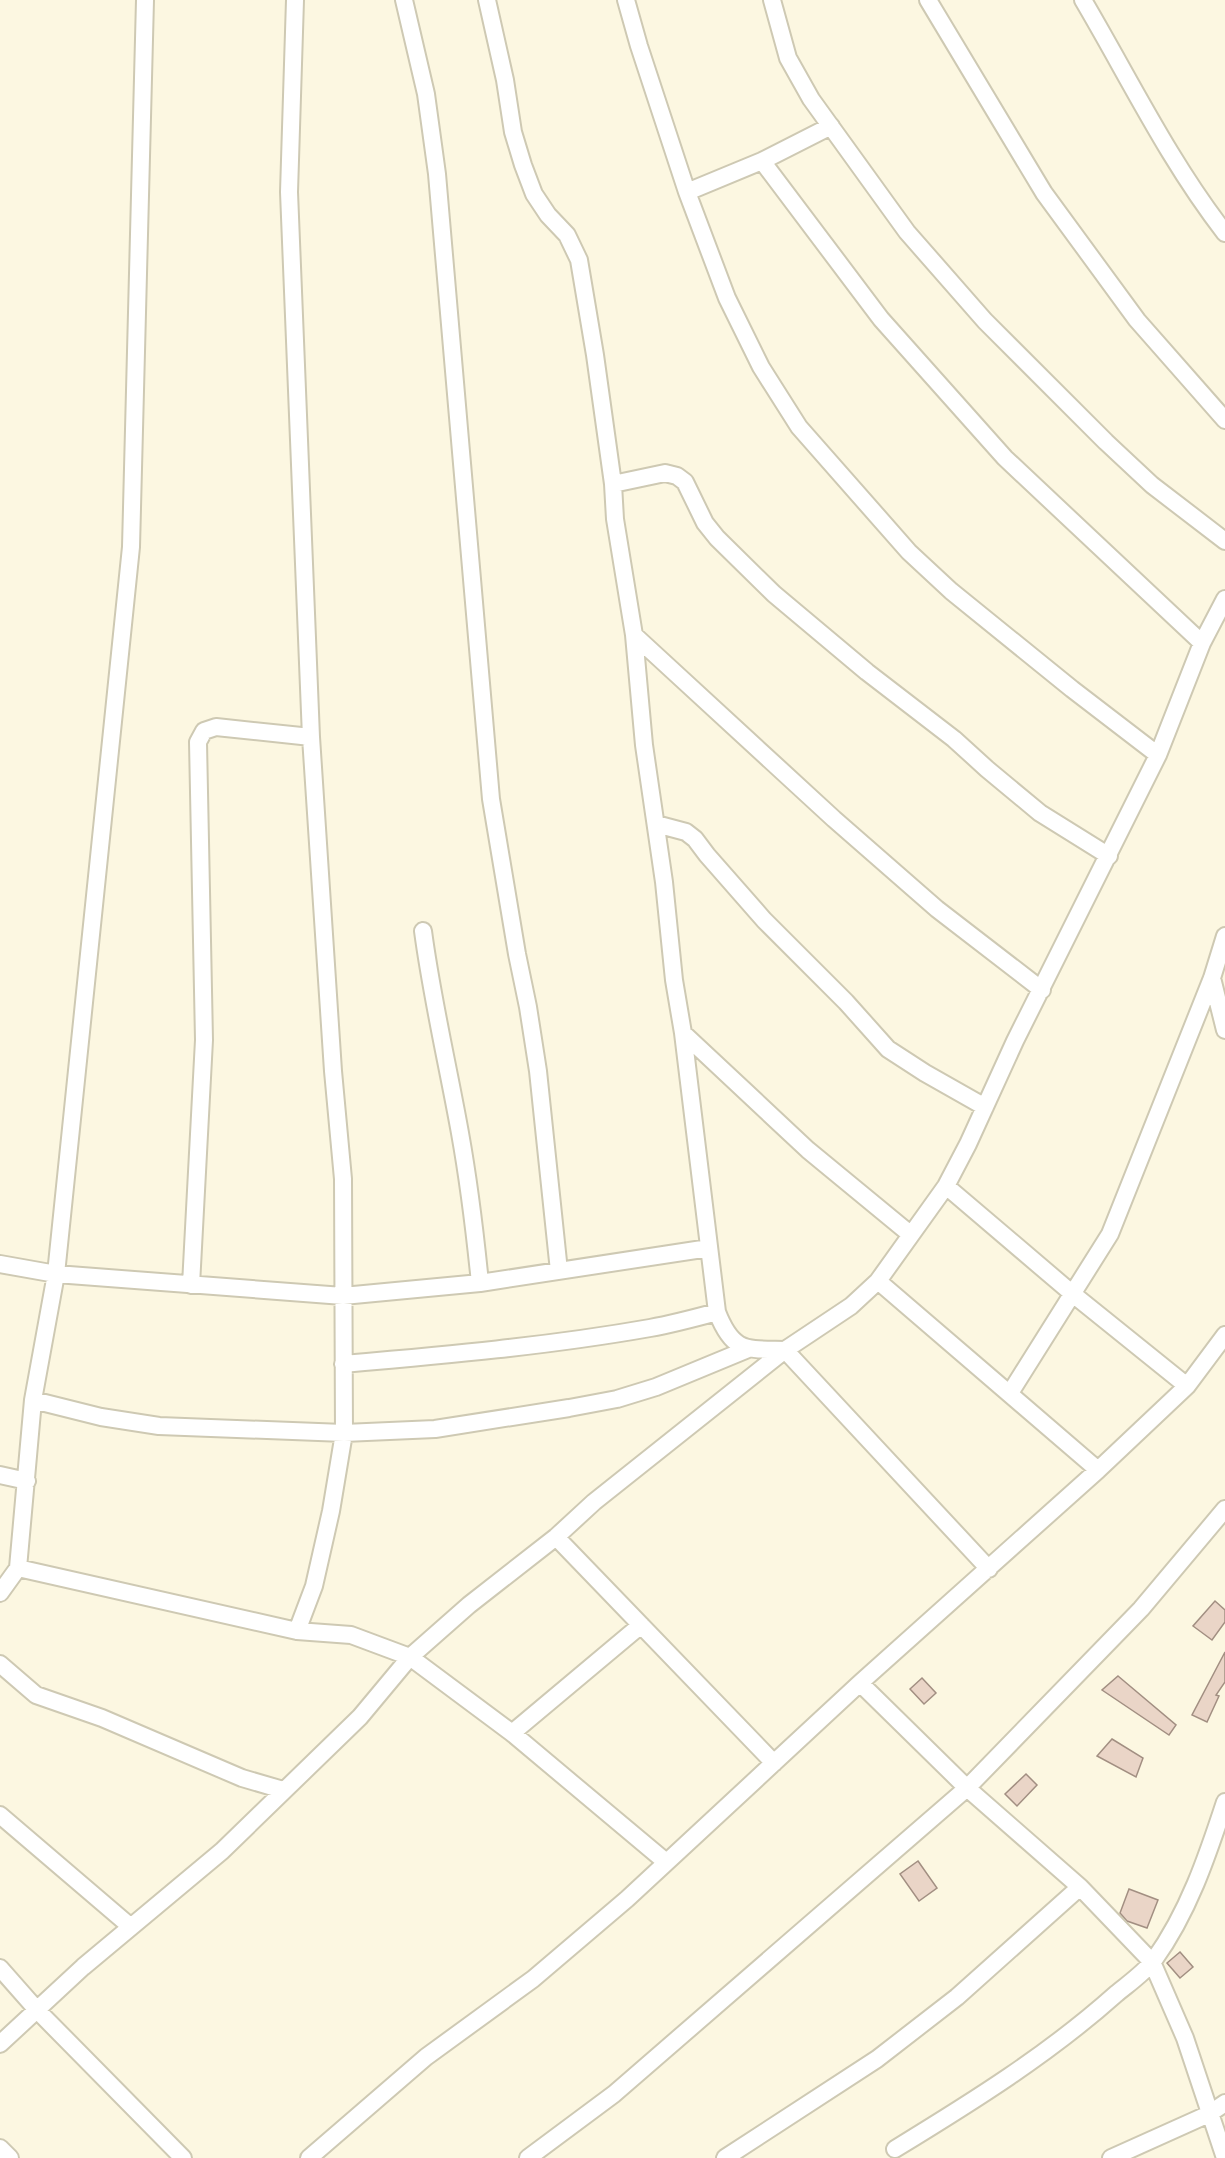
<svg xmlns="http://www.w3.org/2000/svg" width="1225" height="2158" viewBox="0 0 1225 2158" font-family="Arial,sans-serif">
<rect width="100%" height="100%" fill="#fcf7e1"/>
<path fill="#ead5c7" stroke="#a28f82" stroke-width="1.5" d="M 1215,1601 L 1225,1610 L 1225,1622 L 1212,1640 L 1193,1626 Z
M 1225,1652 L 1225,1682 L 1216,1695 L 1219,1696 L 1207,1722 L 1192,1715 Z
M 1118,1676 L 1176,1725 L 1169,1735 L 1102,1690 Z
M 922,1678 L 936,1693 L 924,1704 L 910,1689 Z
M 1112,1739 L 1143,1758 L 1136,1777 L 1097,1756 Z
M 1026,1774 L 1037,1785 L 1017,1806 L 1005,1794 Z
M 918,1861 L 937,1888 L 919,1901 L 900,1874 Z
M 1129,1889 L 1158,1900 L 1147,1928 L 1127,1921 L 1120,1913 Z
M 1180,1952 L 1193,1967 L 1180,1978 L 1167,1963 Z"/>
<g fill="none" stroke-linecap="round" stroke-linejoin="round">
<defs>
<path id="minor" d="M 295,0 L 289,192 L 311,737 L 333,1071 L 343,1179 L 344,1433 L 331,1511 L 314,1586 L 297,1631
M 404,0 L 426,94 L 437,174 L 491,799 L 517,954 L 528,1007 L 538,1071 L 559,1271
M 487,0 L 505,80 L 513,132 L 523,165 L 534,194 L 548,215 L 567,235 L 579,260 L 595,355 L 613,484 L 615,519 L 634,635 L 644,745 L 664,882 L 674,980 L 683,1033 L 717,1312 C 733,1353 746,1349 785,1350 L 989,1569
M 626,0 L 639,46 L 687,192 L 727,298 L 761,367 L 799,427 L 909,552 L 951,591 L 1072,689 L 1158,755
M 772,0 L 788,58 L 811,99 L 907,232 L 985,321 L 1106,442 L 1152,485 L 1225,541
M 928,0 L 1044,193 L 1137,320 L 1225,420
M 1083,0 C 1129,78 1169,161 1225,233
M 762,161 L 881,319 L 1005,458 L 1202,643
M 687,192 L 762,161 L 831,126
M 613,484 L 665,473 L 677,476 L 685,482 L 705,523 L 717,538 L 774,594 L 867,672 L 954,739 L 987,769 L 1040,813 L 1109,856
M 634,635 L 834,819 L 937,909 L 1042,990
M 656,824 L 686,832 L 695,839 L 707,855 L 764,920 L 846,1002 L 888,1049 L 925,1073 L 985,1107
M 423,931 C 432,999 448,1066 460,1133 C 469,1183 475,1233 480,1283
M 1212,978 L 1225,1030
M 683,1033 L 808,1150 L 910,1234
M 946,1186 L 1074,1295 L 1187,1386
M 0,1264 L 56,1274 L 343,1296 L 480,1283 L 709,1248
M 878,1281 L 1098,1470
M 191,1285 L 204,1040 L 198,742 L 204,731 L 216,727 L 311,737
M 343,1364 C 446,1355 548,1346 650,1328 C 672,1324 695,1318 717,1312
M 1010,1393 L 1110,1234 L 1212,978 L 1225,936
M 33,1400 L 101,1417 L 159,1426 L 344,1433 L 435,1429 L 569,1408 L 617,1399 L 656,1387 L 748,1349
M 0,1475 L 27,1481
M 556,1537 L 774,1763
M 18,1568 L 297,1631 L 351,1635 L 410,1657 L 512,1733 L 666,1862
M 0,1593 L 18,1568 L 33,1400 L 56,1274 L 131,547 L 145,0
M 0,1664 L 36,1695 L 102,1718 L 242,1778 L 283,1790
M 860,1683 L 967,1788 L 1080,1887 L 1152,1962 L 1185,2038 L 1225,2158
M 512,1733 L 641,1625
M 0,1815 L 131,1927
M 0,1968 L 37,2010 L 183,2158
M 0,2044 L 83,1967 L 222,1851 L 360,1717 L 410,1657 L 469,1605 L 556,1537 L 594,1502 L 785,1350 L 851,1306 L 878,1281 L 946,1186 L 968,1144 L 1015,1041 L 1158,755 L 1202,643 L 1225,599
M 0,2148 L 10,2158
M 895,2149 C 972,2102 1049,2054 1116,1994 C 1128,1984 1144,1973 1154,1960 C 1188,1913 1207,1857 1225,1802
M 309,2158 L 426,2057 L 533,1979 L 627,1899 L 860,1683 L 1098,1470 L 1187,1386 L 1225,1335
M 528,2158 L 614,2094 L 967,1788 L 1141,1609 L 1225,1509
M 725,2158 L 877,2059 L 957,1997 L 1080,1887
M 1111,2158 L 1209,2114 L 1225,2103"/>
</defs>
<use href="#minor" stroke="#cec9b3" stroke-width="20"/>
<use href="#minor" stroke="#fff" stroke-width="16"/>
</g>
</svg>
